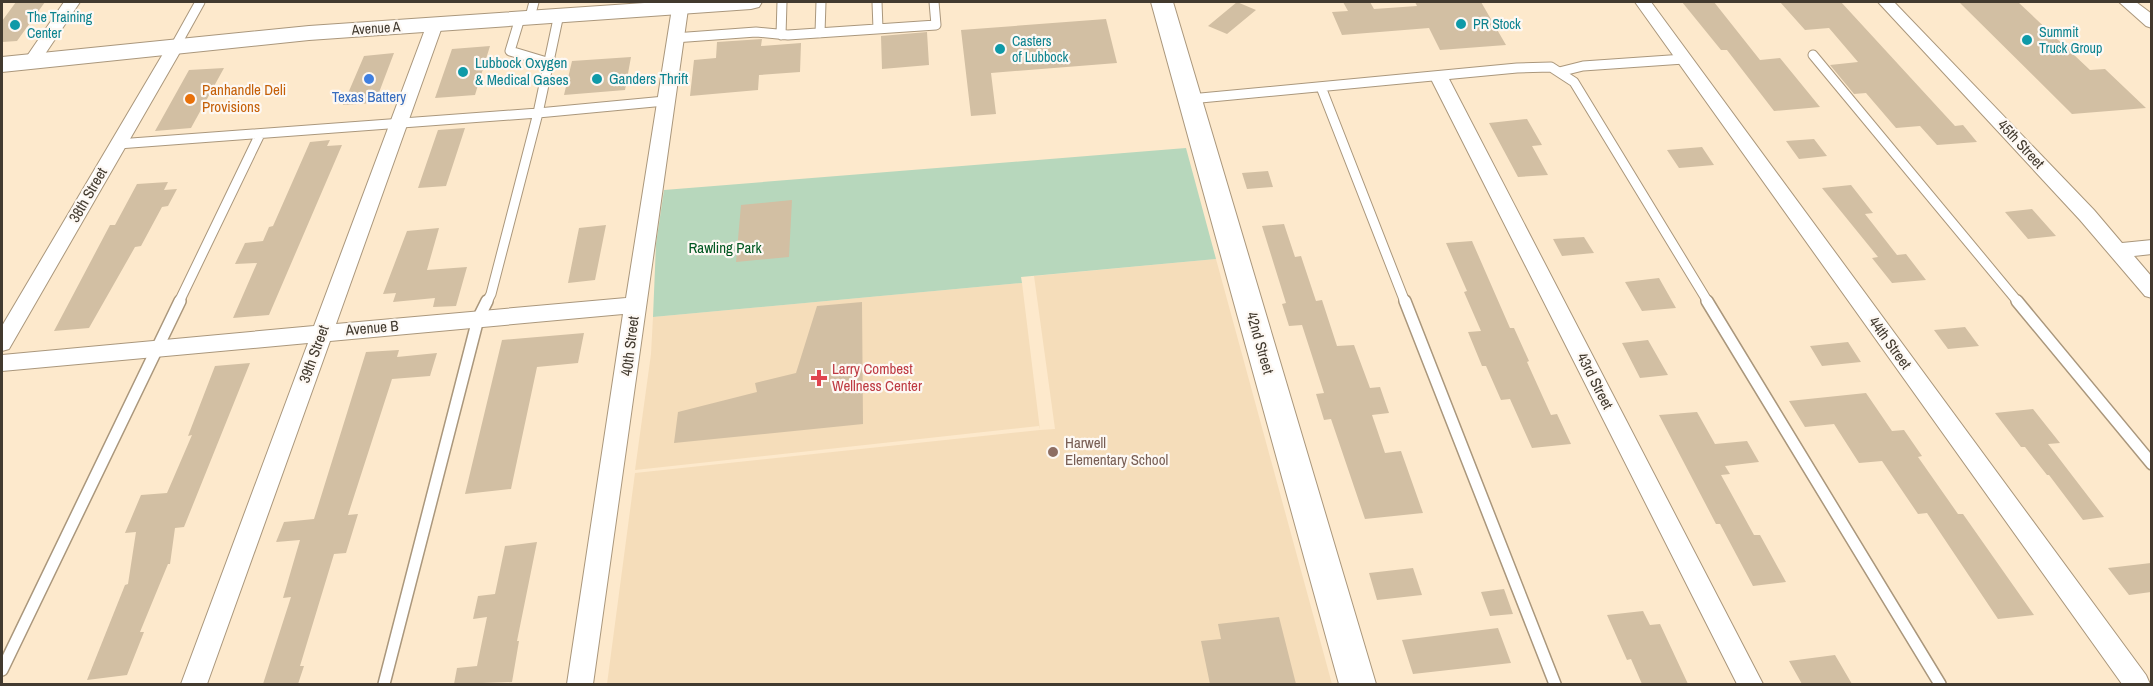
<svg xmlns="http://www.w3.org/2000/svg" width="2153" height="686" viewBox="0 0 2153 686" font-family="'Archivo Narrow',sans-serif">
<rect width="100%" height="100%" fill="#fde9cc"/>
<path fill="#f5ddba" d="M 1216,259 L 1332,684 L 607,684 L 635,473 L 1040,430 L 1039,426 L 635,470 L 651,354 L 653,317 L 1022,283 L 1040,430 L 1055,429 L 1034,276 Z"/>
<path fill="#b7d7bc" d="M 1186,148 L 1216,259 L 1021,277 L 1022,283 L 653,317 L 656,244 L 664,190 Z"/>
<path fill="#d2bfa3" d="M 16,2 L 45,2 L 17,41 L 2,42 L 2,21 Z
M 1237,2 L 1256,10 L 1227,34 L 1208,26 Z
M 1343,2 L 1370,2 L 1374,9 L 1417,6 L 1415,2 L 1481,2 L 1506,45 L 1440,50 L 1429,28 L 1342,35 L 1332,12 L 1348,11 Z
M 1682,2 L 1714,2 L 1760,60 L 1780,58 L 1820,107 L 1774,111 L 1727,50 L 1721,50 Z
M 1780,2 L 1841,2 L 1955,126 L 1963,125 L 1977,142 L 1937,145 L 1920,126 L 1896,128 L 1866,93 L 1854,94 L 1830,65 L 1858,62 L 1829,28 L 1805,30 Z
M 1959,2 L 2018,2 L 2090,70 L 2105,69 L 2146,108 L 2072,114 Z
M 1106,19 L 1117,63 L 991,73 L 996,114 L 971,116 L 961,30 Z
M 927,32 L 929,65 L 882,69 L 881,36 Z
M 762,39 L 761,46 L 801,43 L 800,72 L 759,75 L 758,90 L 690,96 L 694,60 L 716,58 L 717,42 Z
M 490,46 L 475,95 L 435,98 L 452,49 Z
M 394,53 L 375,103 L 343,105 L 364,56 Z
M 631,57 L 625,90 L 564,95 L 572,61 Z
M 224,68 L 191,128 L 155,131 L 189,70 Z
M 1527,119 L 1542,145 L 1532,146 L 1548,175 L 1518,177 L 1489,123 Z
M 465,128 L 446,186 L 418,188 L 438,130 Z
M 1814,139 L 1827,156 L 1799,159 L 1786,141 Z
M 330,140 L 327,146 L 342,145 L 269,315 L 233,318 L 257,263 L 235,264 L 245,243 L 263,241 L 269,227 L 273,226 L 310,142 Z
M 1702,147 L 1714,165 L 1679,168 L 1667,150 Z
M 1268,171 L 1273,187 L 1247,189 L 1242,173 Z
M 168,182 L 164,190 L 177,189 L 168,206 L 162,207 L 141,246 L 135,247 L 89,328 L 54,331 L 110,225 L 115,225 L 137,184 Z
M 1851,185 L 1873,213 L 1865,214 L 1897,255 L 1906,254 L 1926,280 L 1892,283 L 1872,258 L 1878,257 L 1822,188 Z
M 792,200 L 789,257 L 736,262 L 741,205 Z
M 2032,209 L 2056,236 L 2028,239 L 2005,212 Z
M 1284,224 L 1295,257 L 1301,256 L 1316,301 L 1322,300 L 1337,346 L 1354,345 L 1370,388 L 1380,387 L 1389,413 L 1372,415 L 1385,453 L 1401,451 L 1423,513 L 1365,519 L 1331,419 L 1324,420 L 1316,394 L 1324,393 L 1302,325 L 1289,326 L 1282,304 L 1286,303 L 1262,226 Z
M 606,225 L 595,280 L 568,283 L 579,228 Z
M 439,228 L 427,270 L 467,267 L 456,306 L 433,307 L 435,298 L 393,302 L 396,293 L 383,294 L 407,231 Z
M 1584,237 L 1594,253 L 1562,256 L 1553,239 Z
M 1472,241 L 1510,328 L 1514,328 L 1529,361 L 1527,362 L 1551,415 L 1557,414 L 1571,444 L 1532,448 L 1510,399 L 1501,400 L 1486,366 L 1482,366 L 1468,332 L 1481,331 L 1464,292 L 1467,291 L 1446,243 Z
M 1659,278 L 1676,308 L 1642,311 L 1625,282 Z
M 862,302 L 863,424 L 674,443 L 678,412 L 757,392 L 755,383 L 796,373 L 817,306 Z
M 1965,327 L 1979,346 L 1948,349 L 1934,330 Z
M 584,333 L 578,363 L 537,367 L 511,489 L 465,494 L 502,340 Z
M 1648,340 L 1668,375 L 1640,378 L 1622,343 Z
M 1848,342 L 1861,362 L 1822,366 L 1810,346 Z
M 399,350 L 397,357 L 437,353 L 430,376 L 392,379 L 348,515 L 358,514 L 346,553 L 334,554 L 300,666 L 304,666 L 298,684 L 263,684 L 291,597 L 283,598 L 300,540 L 276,542 L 284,522 L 314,519 L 366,352 Z
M 250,363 L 184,527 L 175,528 L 170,564 L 168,564 L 140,632 L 144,632 L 127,675 L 87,680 L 125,585 L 128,584 L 136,532 L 125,533 L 141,495 L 167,493 L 192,435 L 188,436 L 215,366 Z
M 1866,393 L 1892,431 L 1904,430 L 1922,456 L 1918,457 L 1958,514 L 1963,514 L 2034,615 L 1998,619 L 1927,513 L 1918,514 L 1882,461 L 1859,463 L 1834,424 L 1805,427 L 1789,401 Z
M 2033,409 L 2060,443 L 2048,444 L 2104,517 L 2083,520 L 2049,475 L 2047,475 L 2025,447 L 2021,447 L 1995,413 Z
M 1697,412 L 1715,444 L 1747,441 L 1759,462 L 1725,466 L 1730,474 L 1721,475 L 1754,535 L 1760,535 L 1786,582 L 1753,586 L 1720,524 L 1716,524 L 1659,415 Z
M 537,542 L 517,641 L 519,641 L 512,682 L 454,684 L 457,668 L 477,666 L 487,617 L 473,619 L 478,596 L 495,594 L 505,546 Z
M 2151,563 L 2151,592 L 2129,595 L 2108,568 Z
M 1413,568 L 1422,595 L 1377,600 L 1369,573 Z
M 1504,589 L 1513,614 L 1490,616 L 1481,592 Z
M 1643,611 L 1650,625 L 1660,624 L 1688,684 L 1642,684 L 1631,659 L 1627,660 L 1607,615 Z
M 1279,617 L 1296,684 L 1210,684 L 1201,641 L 1221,639 L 1218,624 Z
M 1498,628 L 1511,663 L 1413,674 L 1402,640 Z
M 1835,655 L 1852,684 L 1802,684 L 1789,661 Z"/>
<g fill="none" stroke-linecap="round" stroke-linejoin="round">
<defs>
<path id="lane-far1" d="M 877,2 L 878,29
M 530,17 L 534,2
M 520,18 L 510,51 L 550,63
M 820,33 L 821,2
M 781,35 L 782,2
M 674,38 L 756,32 L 788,35 L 936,25 L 934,2
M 175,47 L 200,2
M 1813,55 L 2018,302
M 1559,72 L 1583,66 L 1684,59
M 1321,87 L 1405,302
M 1190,99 L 1517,68 L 1551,67 L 1574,82 L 1708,302
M 118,144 L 538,113 L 665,101
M 179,302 L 260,134
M 487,302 L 491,294 L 538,113 L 559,14"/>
<path id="lane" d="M 1405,301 L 1555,684
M 1707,301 L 1940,684
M 2017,301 L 2152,464
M 2,670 L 180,301
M 384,684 L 478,319 L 487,301"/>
<path id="street" d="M 64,2 L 80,2 L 37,66 L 25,66 L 23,62 Z
M 673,2 L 689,2 L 593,684 L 567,684 L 623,314 L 330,341 L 207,684 L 181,684 L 308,343 L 2,371 L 2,355 L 314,326 L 427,24 L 435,19 L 443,24 L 336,324 L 626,298 Z
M 1635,2 L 1651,2 L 2146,675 L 2150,684 L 2122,684 Z
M 1878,2 L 1894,2 L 2094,210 L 2122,243 L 2152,240 L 2152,254 L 2134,256 L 2152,277 L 2152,298 L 2145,296 L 2080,220 Z
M 2119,2 L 2136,2 L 2152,14 L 2152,28 L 2146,26 Z
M 175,42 L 181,43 L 183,47 L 9,349 L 2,351 L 2,326 L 167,47 L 169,43 Z
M 1439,72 L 1445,73 L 1448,77 L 1763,684 L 1737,684 L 1430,77 L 1433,73 Z"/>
<path id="secondary" d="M 659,2 L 762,2 L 759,7 L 751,9 L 309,40 L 2,72 L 2,57 L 309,26 Z
M 1151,2 L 1173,2 L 1376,684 L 1339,684 Z"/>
</defs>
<use href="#lane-far1" stroke="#aa977c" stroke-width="11"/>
<use href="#lane" stroke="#aa977c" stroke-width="14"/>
<use href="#street" stroke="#aa977c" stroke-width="2"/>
<use href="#secondary" stroke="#aa977c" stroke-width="2"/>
<use href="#lane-far1" stroke="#fff" stroke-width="9"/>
<use href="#lane" stroke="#fff" stroke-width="11"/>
<use href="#street" fill="#fff" fill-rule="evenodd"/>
<use href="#secondary" fill="#fff" fill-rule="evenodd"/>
</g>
<g fill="#0f9aa8" stroke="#fdf8f3" stroke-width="2">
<circle cx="1461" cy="24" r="6"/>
<circle cx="15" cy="25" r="6"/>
<circle cx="2027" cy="40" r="6"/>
<circle cx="1000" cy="49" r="6"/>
<circle cx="463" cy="72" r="6"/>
<circle cx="597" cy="79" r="6"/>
</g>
<circle fill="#3f7fe0" stroke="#fdf8f3" stroke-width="2" cx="369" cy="79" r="6"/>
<circle fill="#e8710a" stroke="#fdf8f3" stroke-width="2" cx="190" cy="99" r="6"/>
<path fill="#e0444e" stroke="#fdf8f3" stroke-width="2" d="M816 369h6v6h6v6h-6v6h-6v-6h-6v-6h6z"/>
<circle fill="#8d6e63" stroke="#fdf8f3" stroke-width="2" cx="1053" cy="452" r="6"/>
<g text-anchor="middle" stroke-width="4.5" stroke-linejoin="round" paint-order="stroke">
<g font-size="14" fill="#0d838f" stroke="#fdf8f3" text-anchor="start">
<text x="27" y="22">The Training<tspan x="27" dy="16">Center</tspan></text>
<text x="1473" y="29">PR Stock</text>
<text x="2039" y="37">Summit<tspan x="2039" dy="16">Truck Group</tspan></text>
<text x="1012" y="46">Casters<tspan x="1012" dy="16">of Lubbock</tspan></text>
</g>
<g font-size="14" fill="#423a2f" stroke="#fdf8f3">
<text transform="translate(376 28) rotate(-4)" y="5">Avenue A</text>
</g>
<g font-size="15" fill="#0d838f" stroke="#fdf8f3" text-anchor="start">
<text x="475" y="68">Lubbock Oxygen<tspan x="475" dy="17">&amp; Medical Gases</tspan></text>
<text x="609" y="84">Ganders Thrift</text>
</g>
<g font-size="15" fill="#c56008" stroke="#fdf8f3" text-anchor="start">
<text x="202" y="95">Panhandle Deli<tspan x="202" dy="17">Provisions</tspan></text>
</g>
<g font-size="15" fill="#366cbe" stroke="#fdf8f3">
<text x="369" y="102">Texas Battery</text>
</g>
<g font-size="15" fill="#423a2f" stroke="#fdf8f3">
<text transform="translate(2021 144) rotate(47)" y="5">45th Street</text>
<text transform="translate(88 195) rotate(-60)" y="5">38th Street</text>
<text transform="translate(372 328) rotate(-5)" y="5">Avenue B</text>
<text transform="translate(1260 343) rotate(74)" y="5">42nd Street</text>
<text transform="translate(1890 343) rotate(54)" y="5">44th Street</text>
<text transform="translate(630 346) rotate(-83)" y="5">40th Street</text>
<text transform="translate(314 354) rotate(-70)" y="5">39th Street</text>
<text transform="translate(1595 381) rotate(63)" y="5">43rd Street</text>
</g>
<g font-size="15" fill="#005721" stroke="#fdf8f3">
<text x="725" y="253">Rawling Park</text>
</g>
<g font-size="15" fill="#be3a42" stroke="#fdf8f3" text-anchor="start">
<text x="832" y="374">Larry Combest<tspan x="832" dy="17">Wellness Center</tspan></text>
</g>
<g font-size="15" fill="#785e54" stroke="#fdf8f3" text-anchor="start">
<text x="1065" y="448">Harwell<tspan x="1065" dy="17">Elementary School</tspan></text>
</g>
</g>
<rect width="2153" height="686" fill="none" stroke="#423a2f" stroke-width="6"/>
</svg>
